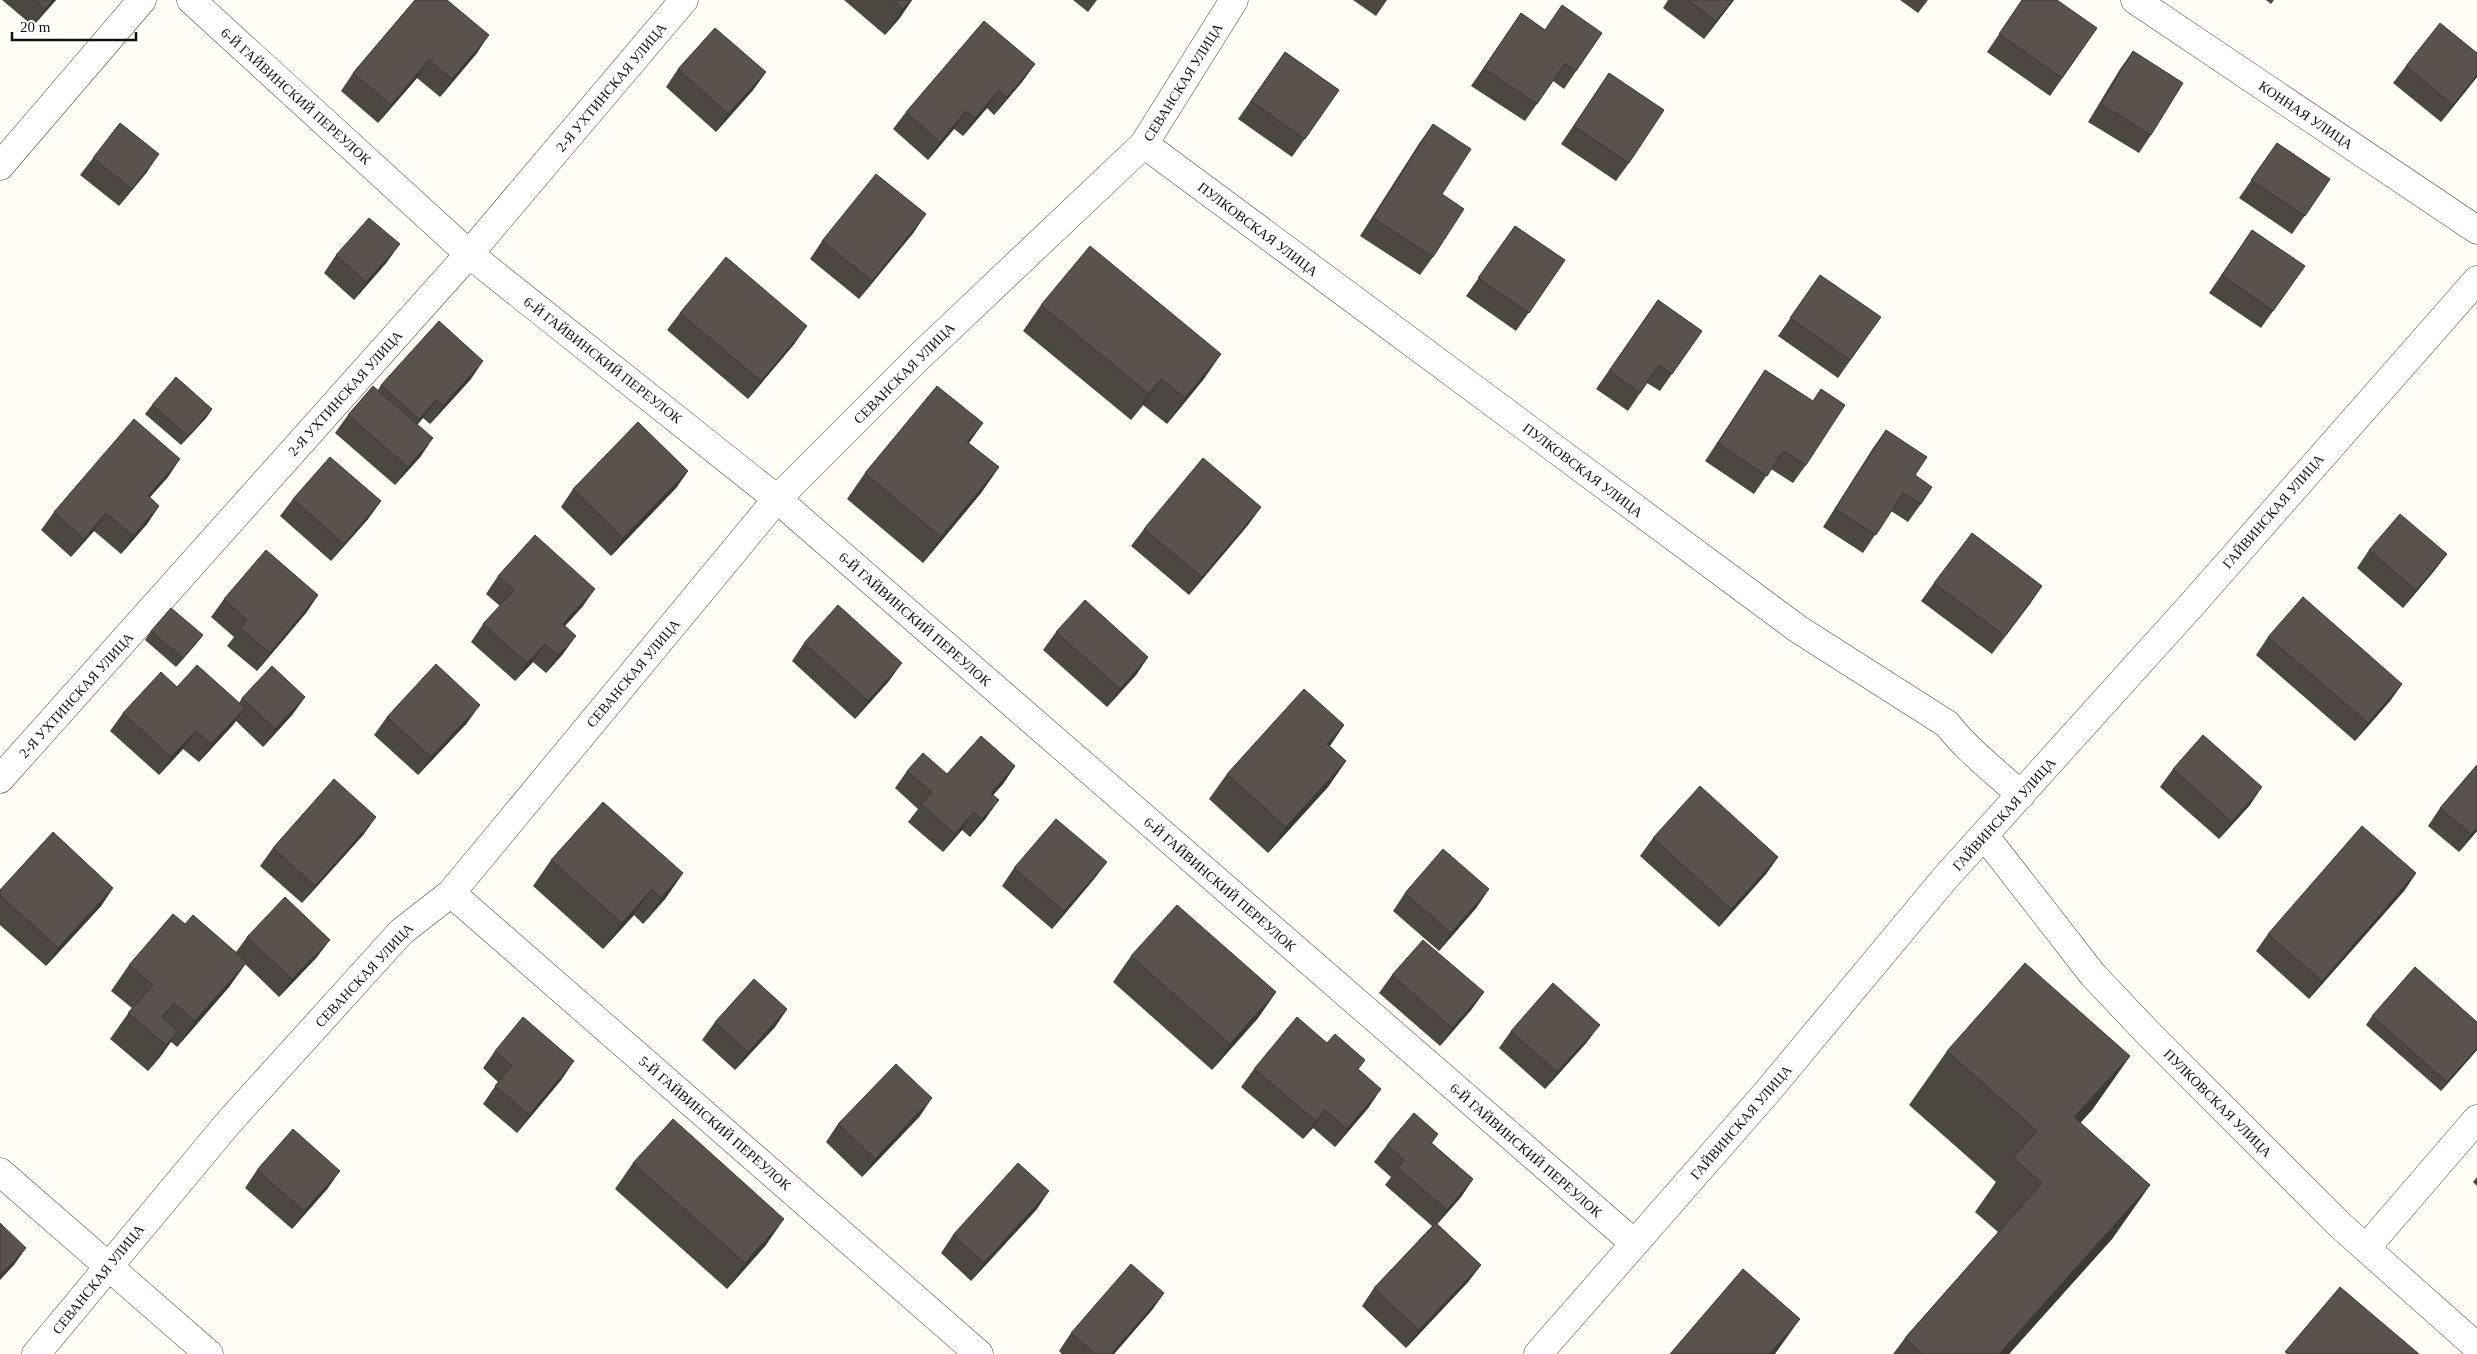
<svg xmlns="http://www.w3.org/2000/svg" width="2477" height="1354" viewBox="0 0 2477 1354" font-family="'Times New Roman',serif">
<rect width="100%" height="100%" fill="#fffdf5"/>
<g fill="none" stroke-linecap="round" stroke-linejoin="round">
<defs>
<path id="minor" d="M 191,0 L 469,254 L 777,499 L 1634,1243
M 2135,0 L 2477,230
M 1144,144 L 1798,629 L 1947,724 C 1968,751 1996,772 2021,795
M 0,166 L 142,0
M 0,779 L 469,254 L 684,0
M 1984,835 L 2093,975 L 2148,1033 L 2341,1226 L 2477,1347
M 451,893 L 979,1354
M 0,1172 L 209,1354
M 2366,1248 L 2477,1119
M 36,1354 L 229,1122 L 401,932 L 451,893 L 777,499 L 918,358 L 1144,144 L 1234,0
M 1538,1354 L 1768,1091 L 1946,877 L 2196,600 L 2477,280"/>
</defs>
<use href="#minor" stroke="#444" stroke-width="29"/>
<use href="#minor" stroke="#fff" stroke-width="28"/>
</g>
<path fill="#4d4742" d="M 2,0 L 56,0 L 33,26 Z
M 415,0 L 477,53 L 440,97 L 417,78 L 378,123 L 341,91 L 353,73 Z
M 844,0 L 912,0 L 899,19 L 885,35 Z
M 1073,0 L 1097,0 L 1088,12 Z
M 1353,0 L 1387,0 L 1376,16 Z
M 1668,0 L 1734,0 L 1704,39 L 1663,8 Z
M 1900,0 L 1928,0 L 1918,13 Z
M 2022,0 L 2097,28 L 2050,96 L 1987,52 Z
M 2266,0 L 2274,0 L 2271,4 Z
M 1521,13 L 1545,30 L 1602,33 L 1564,89 L 1553,81 L 1525,121 L 1471,86 Z
M 2133,51 L 2151,135 L 2139,153 L 2088,122 L 2120,69 Z
M 1285,52 L 1339,90 L 1292,157 L 1238,119 Z
M 2477,53 L 2477,77 L 2441,122 L 2393,83 L 2406,66 Z
M 1035,64 L 1022,82 L 994,115 L 987,108 L 963,136 L 954,129 L 928,160 L 893,129 L 906,112 Z
M 678,69 L 766,72 L 753,90 L 716,132 L 666,87 Z
M 1609,73 L 1629,163 L 1616,181 L 1561,144 Z
M 1433,124 L 1442,194 L 1433,257 L 1420,275 L 1360,236 L 1420,142 Z
M 2277,143 L 2330,179 L 2292,234 L 2239,198 Z
M 93,158 L 147,172 L 119,206 L 80,175 Z
M 1515,226 L 1565,260 L 1516,331 L 1466,296 Z
M 2252,230 L 2305,266 L 2261,328 L 2209,293 Z
M 914,232 L 859,299 L 810,259 L 822,241 Z
M 336,255 L 387,262 L 354,300 L 324,273 Z
M 1820,275 L 1881,317 L 1838,378 L 1778,336 Z
M 1658,300 L 1702,331 L 1660,391 L 1647,383 L 1628,411 L 1596,389 Z
M 1041,305 L 1221,354 L 1203,380 L 1167,424 L 1143,405 L 1131,420 L 1023,331 Z
M 680,313 L 795,343 L 748,399 L 667,330 Z
M 1765,370 L 1813,401 L 1821,389 L 1806,465 L 1793,483 L 1771,469 L 1754,494 L 1705,461 Z
M 471,379 L 430,424 L 423,418 L 418,424 L 421,456 L 395,485 L 335,433 L 348,415 L 378,390 L 381,385 Z
M 152,405 L 212,409 L 206,418 L 181,445 L 145,414 Z
M 983,423 L 969,443 L 999,467 L 981,493 L 923,563 L 847,499 L 865,473 Z
M 1886,430 L 1915,475 L 1921,504 L 1908,522 L 1891,511 L 1863,553 L 1823,527 L 1873,448 Z
M 688,471 L 676,488 L 611,556 L 561,507 L 573,489 Z
M 168,477 L 150,497 L 159,506 L 147,524 L 121,554 L 94,531 L 71,557 L 41,530 L 54,512 Z
M 293,499 L 381,501 L 368,519 L 331,561 L 280,516 Z
M 1261,507 L 1248,525 L 1189,595 L 1131,546 L 1144,529 Z
M 2369,550 L 2447,554 L 2434,571 L 2403,608 L 2357,568 Z
M 498,576 L 583,606 L 565,626 L 563,654 L 546,673 L 533,662 L 515,681 L 471,642 L 483,624 L 500,606 L 486,594 Z
M 1934,583 L 2042,586 L 1992,654 L 1921,601 Z
M 318,595 L 306,613 L 257,671 L 227,646 L 234,637 L 211,617 L 224,599 Z
M 151,631 L 203,635 L 196,644 L 176,667 L 145,640 Z
M 1056,632 L 1148,657 L 1136,675 L 1107,707 L 1043,650 Z
M 2268,637 L 2402,684 L 2390,701 L 2355,741 L 2256,655 Z
M 804,643 L 889,681 L 855,719 L 792,661 Z
M 177,687 L 239,703 L 242,698 L 305,697 L 292,715 L 263,747 L 236,721 L 232,726 L 199,762 L 183,749 L 159,775 L 110,731 L 123,713 Z
M 387,717 L 467,723 L 418,775 L 374,735 Z
M 1344,725 L 1330,746 L 1346,761 L 1328,787 L 1268,853 L 1209,799 L 1227,774 Z
M 2477,765 L 2477,831 L 2459,852 L 2428,826 L 2440,808 Z
M 1015,766 L 1003,784 L 993,795 L 986,818 L 970,837 L 962,830 L 943,852 L 908,822 L 918,809 L 895,788 L 907,771 L 947,774 Z
M 2173,769 L 2250,805 L 2219,839 L 2160,787 Z
M 364,834 L 302,903 L 260,866 L 273,848 Z
M 1653,838 L 1778,857 L 1766,874 L 1719,927 L 1640,856 Z
M 551,860 L 683,873 L 665,899 L 643,924 L 634,915 L 603,949 L 533,886 Z
M 1107,862 L 1094,879 L 1052,929 L 1002,886 L 1014,868 Z
M 2416,873 L 2404,891 L 2309,999 L 2256,951 L 2268,934 Z
M 113,888 L 101,906 L 46,966 L 0,925 L 0,890 Z
M 1405,893 L 1477,907 L 1439,951 L 1393,911 Z
M 185,924 L 236,952 L 247,937 L 317,957 L 279,997 L 245,964 L 229,987 L 177,1047 L 171,1042 L 160,1057 L 148,1071 L 110,1039 L 132,1008 L 111,991 L 129,965 Z
M 1131,956 L 1276,992 L 1258,1018 L 1212,1070 L 1113,982 Z
M 1392,975 L 1484,992 L 1471,1010 L 1440,1046 L 1379,993 Z
M 787,1009 L 775,1027 L 735,1070 L 702,1040 L 715,1022 Z
M 2372,1016 L 2477,1050 L 2441,1091 L 2366,1025 Z
M 1511,1031 L 1587,1042 L 1545,1089 L 1499,1048 Z
M 495,1051 L 562,1079 L 517,1133 L 483,1104 L 498,1082 L 483,1068 Z
M 1947,1051 L 2130,1056 L 2092,1110 L 2080,1123 L 2150,1185 L 2112,1239 L 2009,1354 L 1893,1354 L 1905,1338 L 1998,1232 L 1975,1212 L 1996,1182 L 1909,1105 Z
M 1254,1069 L 1358,1069 L 1369,1107 L 1335,1147 L 1313,1128 L 1303,1139 L 1241,1087 Z
M 920,1116 L 862,1177 L 826,1142 L 838,1124 Z
M 1438,1134 L 1432,1143 L 1473,1179 L 1461,1197 L 1437,1224 L 1481,1265 L 1468,1282 L 1406,1348 L 1362,1306 L 1374,1288 L 1432,1226 L 1385,1185 L 1391,1177 L 1374,1162 L 1387,1145 Z
M 633,1163 L 766,1245 L 727,1289 L 615,1189 Z
M 257,1170 L 328,1188 L 292,1229 L 245,1188 Z
M 2477,1177 L 2477,1186 L 2473,1182 Z
M 1037,1209 L 971,1281 L 941,1253 L 953,1235 Z
M 1164,1293 L 1152,1310 L 1114,1354 L 1062,1354 L 1059,1351 L 1071,1333 Z"/>
<path fill="#3f3936" d="M 53,0 L 56,0 L 33,26 L 45,9 Z
M 911,0 L 912,0 L 899,19 L 885,35 L 903,9 Z
M 1733,0 L 1734,0 L 1704,39 L 1716,21 Z
M 489,35 L 477,53 L 440,97 L 452,79 Z
M 429,60 L 417,78 L 378,123 L 391,105 Z
M 1035,64 L 1022,82 L 994,115 L 1007,97 Z
M 766,72 L 753,90 L 716,132 L 728,114 Z
M 2477,75 L 2477,77 L 2441,122 L 2453,105 Z
M 999,90 L 987,108 L 963,136 L 975,118 Z
M 966,111 L 954,129 L 928,160 L 940,142 Z
M 159,154 L 147,172 L 119,206 L 132,189 Z
M 926,214 L 914,232 L 859,299 L 872,281 Z
M 400,244 L 387,262 L 354,300 L 366,282 Z
M 807,326 L 795,343 L 748,399 L 761,381 Z
M 1221,354 L 1203,380 L 1167,424 L 1185,398 Z
M 483,361 L 471,379 L 430,424 L 443,406 Z
M 1161,379 L 1143,405 L 1131,420 L 1149,394 Z
M 436,400 L 423,418 L 407,436 L 419,419 Z
M 212,409 L 206,418 L 181,445 L 188,436 Z
M 983,423 L 965,448 L 967,442 Z
M 433,438 L 421,456 L 395,485 L 408,467 Z
M 180,459 L 168,477 L 135,514 L 148,496 Z
M 999,467 L 981,493 L 923,563 L 941,537 Z
M 688,471 L 676,488 L 611,556 L 623,538 Z
M 381,501 L 368,519 L 331,561 L 344,544 Z
M 159,506 L 147,524 L 121,554 L 133,536 Z
M 1261,507 L 1248,525 L 1189,595 L 1202,577 Z
M 106,513 L 94,531 L 71,557 L 84,539 Z
M 2447,554 L 2434,571 L 2403,608 L 2416,590 Z
M 2042,586 L 2030,604 L 1992,654 L 2005,636 Z
M 595,589 L 583,606 L 550,642 L 563,624 Z
M 318,595 L 306,613 L 257,671 L 270,653 Z
M 203,635 L 196,644 L 176,667 L 183,658 Z
M 576,636 L 563,654 L 546,673 L 558,655 Z
M 545,644 L 533,662 L 515,681 L 527,663 Z
M 1148,657 L 1136,675 L 1107,707 L 1120,689 Z
M 902,663 L 889,681 L 855,719 L 868,701 Z
M 2402,684 L 2390,701 L 2355,741 L 2368,723 Z
M 305,697 L 292,715 L 263,747 L 275,729 Z
M 480,705 L 467,723 L 418,775 L 431,757 Z
M 245,708 L 232,726 L 199,762 L 211,744 Z
M 1344,725 L 1326,751 L 1327,744 Z
M 196,731 L 183,749 L 159,775 L 171,757 Z
M 1346,761 L 1328,787 L 1268,853 L 1286,827 Z
M 1015,766 L 1003,784 L 979,811 L 991,793 Z
M 2262,787 L 2250,805 L 2219,839 L 2232,822 Z
M 999,800 L 986,818 L 970,837 L 982,819 Z
M 974,812 L 962,830 L 943,852 L 955,834 Z
M 376,817 L 364,834 L 302,903 L 315,886 Z
M 2477,828 L 2477,831 L 2459,852 L 2471,834 Z
M 1778,857 L 1766,874 L 1719,927 L 1731,909 Z
M 1107,862 L 1094,879 L 1052,929 L 1064,911 Z
M 683,873 L 665,899 L 643,924 L 661,898 Z
M 2416,873 L 2404,891 L 2309,999 L 2322,981 Z
M 113,888 L 101,906 L 46,966 L 58,948 Z
M 652,889 L 634,915 L 603,949 L 622,923 Z
M 1489,889 L 1477,907 L 1439,951 L 1451,933 Z
M 330,940 L 317,957 L 279,997 L 292,979 Z
M 247,962 L 229,987 L 177,1047 L 195,1021 Z
M 1276,992 L 1258,1018 L 1212,1070 L 1230,1044 Z
M 1484,992 L 1471,1010 L 1440,1046 L 1452,1028 Z
M 174,1003 L 156,1029 L 162,1017 Z
M 787,1009 L 775,1027 L 735,1070 L 748,1052 Z
M 1600,1025 L 1587,1042 L 1545,1089 L 1557,1072 Z
M 178,1031 L 160,1057 L 148,1071 L 166,1045 Z
M 2477,1048 L 2477,1050 L 2441,1091 L 2447,1082 Z
M 2130,1056 L 2092,1110 L 2036,1172 L 2074,1117 Z
M 574,1061 L 562,1079 L 517,1133 L 529,1115 Z
M 1381,1089 L 1369,1107 L 1335,1147 L 1347,1129 Z
M 932,1098 L 920,1116 L 862,1177 L 875,1159 Z
M 1325,1110 L 1313,1128 L 1303,1139 L 1316,1121 Z
M 340,1171 L 328,1188 L 292,1229 L 304,1211 Z
M 1473,1179 L 1461,1197 L 1434,1228 L 1447,1210 Z
M 2150,1185 L 2112,1239 L 2009,1354 L 1999,1354 Z
M 1049,1191 L 1037,1209 L 971,1281 L 984,1263 Z
M 784,1219 L 766,1245 L 727,1289 L 745,1263 Z
M 26,1248 L 14,1265 L 0,1280 L 0,1275 Z
M 1481,1265 L 1468,1282 L 1406,1348 L 1419,1330 Z
M 1164,1293 L 1152,1310 L 1114,1354 L 1111,1354 Z
M 1800,1319 L 1775,1354 L 1769,1354 Z"/>
<path fill="#5a524d" stroke="#3f3936" d="M 35,0 L 53,0 L 45,9 Z
M 415,0 L 447,0 L 489,35 L 452,79 L 429,60 L 391,105 L 353,73 Z
M 893,0 L 911,0 L 903,9 Z
M 1688,0 L 1733,0 L 1716,21 Z
M 2022,0 L 2057,0 L 2097,28 L 2062,78 L 1999,34 Z
M 1562,5 L 1602,33 L 1576,71 L 1565,63 L 1537,104 L 1484,68 L 1521,13 L 1545,30 Z
M 984,21 L 1035,64 L 1007,97 L 999,90 L 975,118 L 966,111 L 940,142 L 906,112 Z
M 2440,23 L 2477,53 L 2477,75 L 2453,105 L 2406,66 Z
M 715,28 L 766,72 L 728,114 L 678,69 Z
M 2133,51 L 2183,83 L 2151,135 L 2101,104 Z
M 1285,52 L 1339,90 L 1305,139 L 1251,101 Z
M 1609,73 L 1664,110 L 1629,163 L 1574,126 Z
M 120,123 L 159,154 L 132,189 L 93,158 Z
M 1433,124 L 1471,149 L 1442,194 L 1464,209 L 1433,257 L 1373,218 Z
M 2277,143 L 2330,179 L 2305,216 L 2251,180 Z
M 876,174 L 926,214 L 872,281 L 822,241 Z
M 369,218 L 400,244 L 366,282 L 336,255 Z
M 1515,226 L 1565,260 L 1529,313 L 1478,278 Z
M 2252,230 L 2305,266 L 2273,311 L 2222,275 Z
M 1090,246 L 1221,354 L 1185,398 L 1161,379 L 1149,394 L 1041,305 Z
M 726,257 L 807,326 L 761,381 L 680,313 Z
M 1820,275 L 1881,317 L 1850,360 L 1790,318 Z
M 1658,300 L 1702,331 L 1672,374 L 1659,365 L 1640,393 L 1609,371 Z
M 439,321 L 483,361 L 443,406 L 436,400 L 419,419 L 381,385 Z
M 1765,370 L 1813,401 L 1821,389 L 1845,405 L 1806,465 L 1783,451 L 1767,476 L 1718,443 Z
M 176,377 L 212,409 L 188,436 L 152,405 Z
M 373,386 L 433,438 L 408,467 L 348,415 Z
M 937,386 L 983,423 L 967,442 L 999,467 L 941,537 L 865,473 Z
M 134,419 L 180,459 L 148,496 L 159,506 L 133,536 L 106,513 L 84,539 L 54,512 Z
M 638,422 L 688,471 L 623,538 L 573,489 Z
M 1886,430 L 1927,457 L 1915,475 L 1932,487 L 1921,504 L 1903,493 L 1876,535 L 1835,509 Z
M 330,457 L 381,501 L 344,544 L 293,499 Z
M 1203,458 L 1261,507 L 1202,577 L 1144,529 Z
M 2400,514 L 2447,554 L 2416,590 L 2369,550 Z
M 1972,533 L 2042,586 L 2005,636 L 1934,583 Z
M 535,535 L 595,589 L 563,624 L 576,636 L 558,655 L 545,644 L 527,663 L 483,624 L 514,590 L 498,576 Z
M 266,550 L 318,595 L 270,653 L 240,628 L 247,620 L 224,599 Z
M 2303,597 L 2402,684 L 2368,723 L 2268,637 Z
M 1085,600 L 1148,657 L 1120,689 L 1056,632 Z
M 838,605 L 902,663 L 868,701 L 804,643 Z
M 171,608 L 203,635 L 183,658 L 151,631 Z
M 436,664 L 480,705 L 431,757 L 387,717 Z
M 197,665 L 245,708 L 211,744 L 196,731 L 171,757 L 123,713 L 161,672 L 177,687 Z
M 272,666 L 305,697 L 275,729 L 242,698 Z
M 1304,689 L 1344,725 L 1327,744 L 1346,761 L 1286,827 L 1227,774 Z
M 2203,735 L 2262,787 L 2232,822 L 2173,769 Z
M 981,736 L 1015,766 L 991,793 L 999,800 L 982,819 L 974,812 L 955,834 L 921,804 L 932,792 L 907,771 L 923,753 L 947,774 Z
M 2477,765 L 2477,828 L 2471,834 L 2440,808 Z
M 334,779 L 376,817 L 315,886 L 273,848 Z
M 1700,786 L 1778,857 L 1731,909 L 1653,838 Z
M 603,802 L 683,873 L 661,898 L 652,889 L 622,923 L 551,860 Z
M 1056,819 L 1107,862 L 1064,911 L 1014,868 Z
M 2362,826 L 2416,873 L 2322,981 L 2268,934 Z
M 53,832 L 113,888 L 58,948 L 0,895 L 0,890 Z
M 1443,849 L 1489,889 L 1451,933 L 1405,893 Z
M 285,897 L 330,940 L 292,979 L 247,937 Z
M 1177,905 L 1276,992 L 1230,1044 L 1131,956 Z
M 173,914 L 185,924 L 193,915 L 247,962 L 195,1021 L 174,1003 L 162,1017 L 178,1031 L 166,1045 L 128,1013 L 153,985 L 129,965 Z
M 1423,940 L 1484,992 L 1452,1028 L 1392,975 Z
M 2025,963 L 2130,1056 L 2074,1117 L 2150,1185 L 1999,1354 L 1922,1354 L 1905,1338 L 2042,1183 L 2013,1158 L 2037,1131 L 1947,1051 Z
M 2415,967 L 2477,1022 L 2477,1048 L 2447,1082 L 2372,1016 Z
M 754,979 L 787,1009 L 748,1052 L 715,1022 Z
M 1553,983 L 1600,1025 L 1557,1072 L 1511,1031 Z
M 523,1017 L 574,1061 L 529,1115 L 495,1086 L 512,1066 L 495,1051 Z
M 1297,1017 L 1327,1043 L 1335,1034 L 1365,1060 L 1358,1069 L 1381,1089 L 1347,1129 L 1325,1110 L 1316,1121 L 1254,1069 Z
M 896,1064 L 932,1098 L 875,1159 L 838,1124 Z
M 1414,1113 L 1438,1134 L 1431,1143 L 1473,1179 L 1447,1210 L 1398,1168 L 1404,1160 L 1387,1145 Z
M 673,1119 L 784,1219 L 745,1263 L 633,1163 Z
M 293,1129 L 340,1171 L 304,1211 L 257,1170 Z
M 1018,1163 L 1049,1191 L 984,1263 L 953,1235 Z
M 0,1223 L 26,1248 L 0,1275 Z
M 1436,1223 L 1481,1265 L 1419,1330 L 1374,1288 Z
M 1131,1264 L 1164,1293 L 1111,1354 L 1095,1354 L 1071,1333 Z
M 1743,1269 L 1800,1319 L 1769,1354 L 1670,1354 Z
M 2340,1287 L 2419,1354 L 2288,1354 L 2285,1352 Z"/>
<g text-anchor="middle" stroke-width="5" stroke-linejoin="round" paint-order="stroke">
<g font-size="14" fill="#111" stroke="#fff">
<text transform="translate(1183 82) rotate(-58)" y="5">СЕВАНСКАЯ УЛИЦА</text>
<text transform="translate(611 87) rotate(-50)" y="5">2-Я УХТИНСКАЯ УЛИЦА</text>
<text transform="translate(296 96) rotate(42)" y="5">6-Й ГАЙВИНСКИЙ ПЕРЕУЛОК</text>
<text transform="translate(2306 115) rotate(34)" y="5">КОННАЯ УЛИЦА</text>
<text transform="translate(1258 229) rotate(37)" y="5">ПУЛКОВСКАЯ УЛИЦА</text>
<text transform="translate(603 360) rotate(38)" y="5">6-Й ГАЙВИНСКИЙ ПЕРЕУЛОК</text>
<text transform="translate(904 373) rotate(-45)" y="5">СЕВАНСКАЯ УЛИЦА</text>
<text transform="translate(345 393) rotate(-48)" y="5">2-Я УХТИНСКАЯ УЛИЦА</text>
<text transform="translate(1583 470) rotate(37)" y="5">ПУЛКОВСКАЯ УЛИЦА</text>
<text transform="translate(2273 511) rotate(-49)" y="5">ГАЙВИНСКАЯ УЛИЦА</text>
<text transform="translate(915 619) rotate(41)" y="5">6-Й ГАЙВИНСКИЙ ПЕРЕУЛОК</text>
<text transform="translate(633 673) rotate(-50)" y="5">СЕВАНСКАЯ УЛИЦА</text>
<text transform="translate(76 695) rotate(-48)" y="5">2-Я УХТИНСКАЯ УЛИЦА</text>
<text transform="translate(2004 814) rotate(-48)" y="5">ГАЙВИНСКАЯ УЛИЦА</text>
<text transform="translate(1220 884) rotate(41)" y="5">6-Й ГАЙВИНСКИЙ ПЕРЕУЛОК</text>
<text transform="translate(364 975) rotate(-47)" y="5">СЕВАНСКАЯ УЛИЦА</text>
<text transform="translate(2218 1103) rotate(45)" y="5">ПУЛКОВСКАЯ УЛИЦА</text>
<text transform="translate(1741 1122) rotate(-49)" y="5">ГАЙВИНСКАЯ УЛИЦА</text>
<text transform="translate(715 1123) rotate(41)" y="5">5-Й ГАЙВИНСКИЙ ПЕРЕУЛОК</text>
<text transform="translate(1526 1150) rotate(41)" y="5">6-Й ГАЙВИНСКИЙ ПЕРЕУЛОК</text>
<text transform="translate(98 1279) rotate(-51)" y="5">СЕВАНСКАЯ УЛИЦА</text>
</g>
</g>
<path d="M12 32v8h124v-8" fill="none" stroke="#111111" stroke-width="2.5"/>
<text x="20" y="32" font-size="15" fill="#111111" stroke="#ffffff" stroke-width="4" paint-order="stroke">20 m</text>
</svg>
